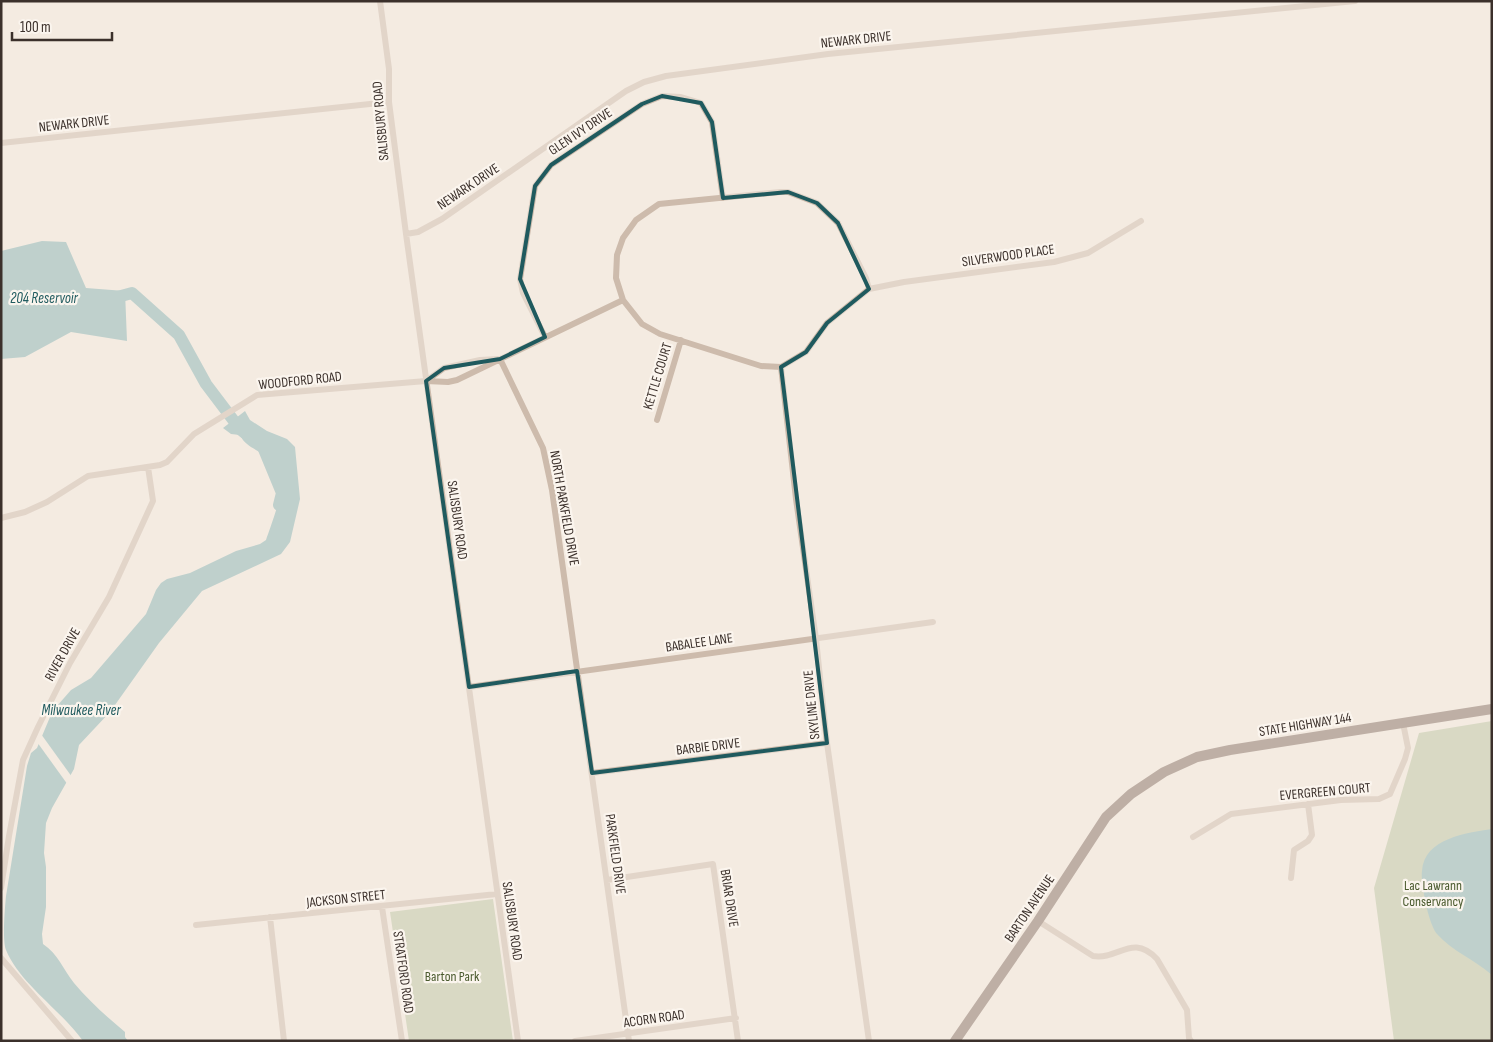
<svg xmlns="http://www.w3.org/2000/svg" width="1493" height="1042" viewBox="0 0 1493 1042" font-family="'Sofia Sans Condensed',sans-serif">
<rect width="100%" height="100%" fill="#f4ebe1"/>
<path fill="#b8c4a0" d="M 1492,721 L 1492,1041 L 1394,1041 L 1374,888 L 1419,733 Z
M 493,899 L 513,1041 L 409,1041 L 390,912 Z"/>
<path fill="#7fb0b2" d="M 42,241 L 66,242 L 86,288 L 125,291 L 127,341 L 71,332 L 25,357 L 1,359 L 1,251 Z
M 245,411 L 250,420 L 267,431 L 287,439 L 295,447 L 300,499 L 290,542 L 281,554 L 202,591 L 159,643 L 110,712 L 79,745 L 74,769 L 52,808 L 46,823 L 44,853 L 46,867 L 46,907 L 42,934 L 43,944 C 58,954 63,969 74,983 C 89,1001 107,1017 125,1032 L 125,1037 L 128,1041 L 83,1041 C 62,1011 20,984 6,950 C 2,941 5,907 6,896 L 27,766 L 31,753 L 37,748 L 50,717 L 57,706 L 71,690 L 91,678 L 146,614 L 156,590 L 161,583 L 167,579 L 190,573 L 236,551 L 260,544 L 266,540 C 270,528 284,491 282,480 C 279,472 270,461 263,455 C 255,448 245,446 240,435 L 231,434 L 223,428 Z
M 1492,829 L 1492,975 C 1474,959 1453,952 1437,934 C 1431,927 1425,903 1424,894 C 1423,887 1421,878 1422,871 C 1424,838 1467,833 1492,829 Z"/>
<path fill="#f4ebe1" d="M 41,734 L 72,777 L 68,785 L 37,742 Z"/>
<g fill="none" stroke-linecap="round" stroke-linejoin="round">
<path stroke="#7fb0b2" stroke-width="12" d="M 110,299 L 132,293 L 179,335 L 206,384 L 240,429 L 245,433
M 263,447 L 282,493 L 279,505"/>
<path stroke="#cdbbac" stroke-width="6" d="M 380,1 L 389,69 L 389,102 L 406,234 L 518,1041
M 1,143 L 389,102
M 780,192 L 788,192 L 817,203 L 838,223 L 866,278 L 869,289 L 827,323 L 806,352 L 781,367 L 761,366 L 660,334 L 642,324 L 623,300 L 616,278 L 617,255 L 623,238 L 636,220 L 659,204 Z
M 406,234 L 418,232 L 442,219 L 626,91 L 644,82 L 666,76 L 828,54 L 1355,1
M 869,289 L 904,282 L 1054,262 L 1088,253 L 1141,221
M 545,337 L 523,293 L 520,279 L 535,186 L 551,165 L 642,104 L 662,96 L 681,97 L 701,103 L 712,122 L 723,198
M 500,359 L 543,448 L 552,490 L 629,1041
M 781,367 L 796,499 L 816,639 L 827,743 L 869,1041
M 426,381 L 444,368 L 480,360 L 498,359
M 657,420 L 681,340
M 1,518 L 25,512 L 47,502 L 88,476 L 160,465 L 167,462 L 194,434 L 257,395 L 426,381 L 448,382 L 457,380 L 623,300
M 469,687 L 933,622
M 592,773 L 827,743
M 1193,837 L 1231,814 L 1341,800 L 1379,799 L 1390,794 L 1405,759 L 1408,748 L 1403,723
M 1291,878 L 1294,850 L 1308,841 L 1312,835 L 1308,804
M 607,880 L 713,864 L 738,1041
M 1,888 L 9,836 L 23,760 L 38,727 L 70,663 L 109,597 L 153,501 L 148,467
M 382,907 L 402,1041
M 270,917 L 284,1041
M 1038,921 L 1093,956 C 1119,960 1132,933 1157,959 L 1187,1010 L 1189,1038 L 1191,1041
M 196,925 L 497,894
M 1,958 L 72,1041
M 575,1041 L 736,1018"/>
<path stroke="#7d675c" stroke-width="10" d="M 955,1041 L 1038,921 L 1106,817 L 1131,794 L 1164,772 L 1197,757 L 1230,750 L 1492,709"/>
</g>
<path d="M0 0H1493V1042H0ZM 662,96 L 701,103 L 712,122 L 723,198 L 788,192 L 817,203 L 838,223 L 869,289 L 827,323 L 806,352 L 781,367 L 827,743 L 592,773 L 577,671 L 469,687 L 426,381 L 444,368 L 500,359 L 545,337 L 520,279 L 535,186 L 551,165 L 642,104 Z" fill="#f4ebe1" fill-opacity=".55" fill-rule="evenodd"/>
<path fill="none" stroke="#1f5a5e" stroke-width="4" stroke-linejoin="round" d="M 662,96 L 701,103 L 712,122 L 723,198 L 788,192 L 817,203 L 838,223 L 869,289 L 827,323 L 806,352 L 781,367 L 827,743 L 592,773 L 577,671 L 469,687 L 426,381 L 444,368 L 500,359 L 545,337 L 520,279 L 535,186 L 551,165 L 642,104 Z"/>
<g text-anchor="middle" stroke-width="4.5" stroke-linejoin="round" paint-order="stroke">
<g font-size="14" fill="#3b302b" stroke="#fbf5ee">
<text transform="translate(856 39) rotate(-6)" y="5">NEWARK DRIVE</text>
<text transform="translate(380 121) rotate(-95)" y="5">SALISBURY ROAD</text>
<text transform="translate(74 123) rotate(-6)" y="5">NEWARK DRIVE</text>
<text transform="translate(580 131) rotate(-34)" y="5">GLEN IVY DRIVE</text>
<text transform="translate(468 186) rotate(-34)" y="5">NEWARK DRIVE</text>
<text transform="translate(1008 255) rotate(-8)" y="5">SILVERWOOD PLACE</text>
<text transform="translate(657 376) rotate(-73)" y="5">KETTLE COURT</text>
<text transform="translate(300 380) rotate(-6)" y="5">WOODFORD ROAD</text>
<text transform="translate(565 508) rotate(80)" y="5">NORTH PARKFIELD DRIVE</text>
<text transform="translate(458 520) rotate(82)" y="5">SALISBURY ROAD</text>
<text transform="translate(699 642) rotate(-8)" y="5">BABALEE LANE</text>
<text transform="translate(62 654) rotate(-61)" y="5">RIVER DRIVE</text>
<text transform="translate(811 705) rotate(-96)" y="5">SKYLINE DRIVE</text>
<text transform="translate(1305 724) rotate(-9)" y="5">STATE HIGHWAY 144</text>
<text transform="translate(708 746) rotate(-7)" y="5">BARBIE DRIVE</text>
<text transform="translate(1325 791) rotate(-5)" y="5">EVERGREEN COURT</text>
<text transform="translate(616 854) rotate(82)" y="5">PARKFIELD DRIVE</text>
<text transform="translate(346 898) rotate(-6)" y="5">JACKSON STREET</text>
<text transform="translate(730 898) rotate(81)" y="5">BRIAR DRIVE</text>
<text transform="translate(1029 908) rotate(-56)" y="5">BARTON AVENUE</text>
<text transform="translate(513 921) rotate(82)" y="5">SALISBURY ROAD</text>
<text transform="translate(404 972) rotate(82)" y="5">STRATFORD ROAD</text>
<text transform="translate(654 1018) rotate(-8)" y="5">ACORN ROAD</text>
</g>
<g font-size="14" fill="#4a5a2e" stroke="#fbf5ee">
<text x="1433" y="890">Lac Lawrann<tspan x="1433" dy="16">Conservancy</tspan></text>
<text x="452" y="981">Barton Park</text>
</g>
<g font-size="15" font-style="italic" fill="#1f5a5e" stroke="#fbf5ee">
<text x="44" y="303">204 Reservoir</text>
<text x="81" y="715">Milwaukee River</text>
</g>
</g>
<rect width="1493" height="1042" fill="none" stroke="#3b302b" stroke-width="5"/>
<path d="M12 32v8h100v-8" fill="none" stroke="#3b302b" stroke-width="2.5"/>
<text x="20" y="32" font-size="15" fill="#3b302b" stroke="#fbf5ee" stroke-width="4" paint-order="stroke">100 m</text>
</svg>
